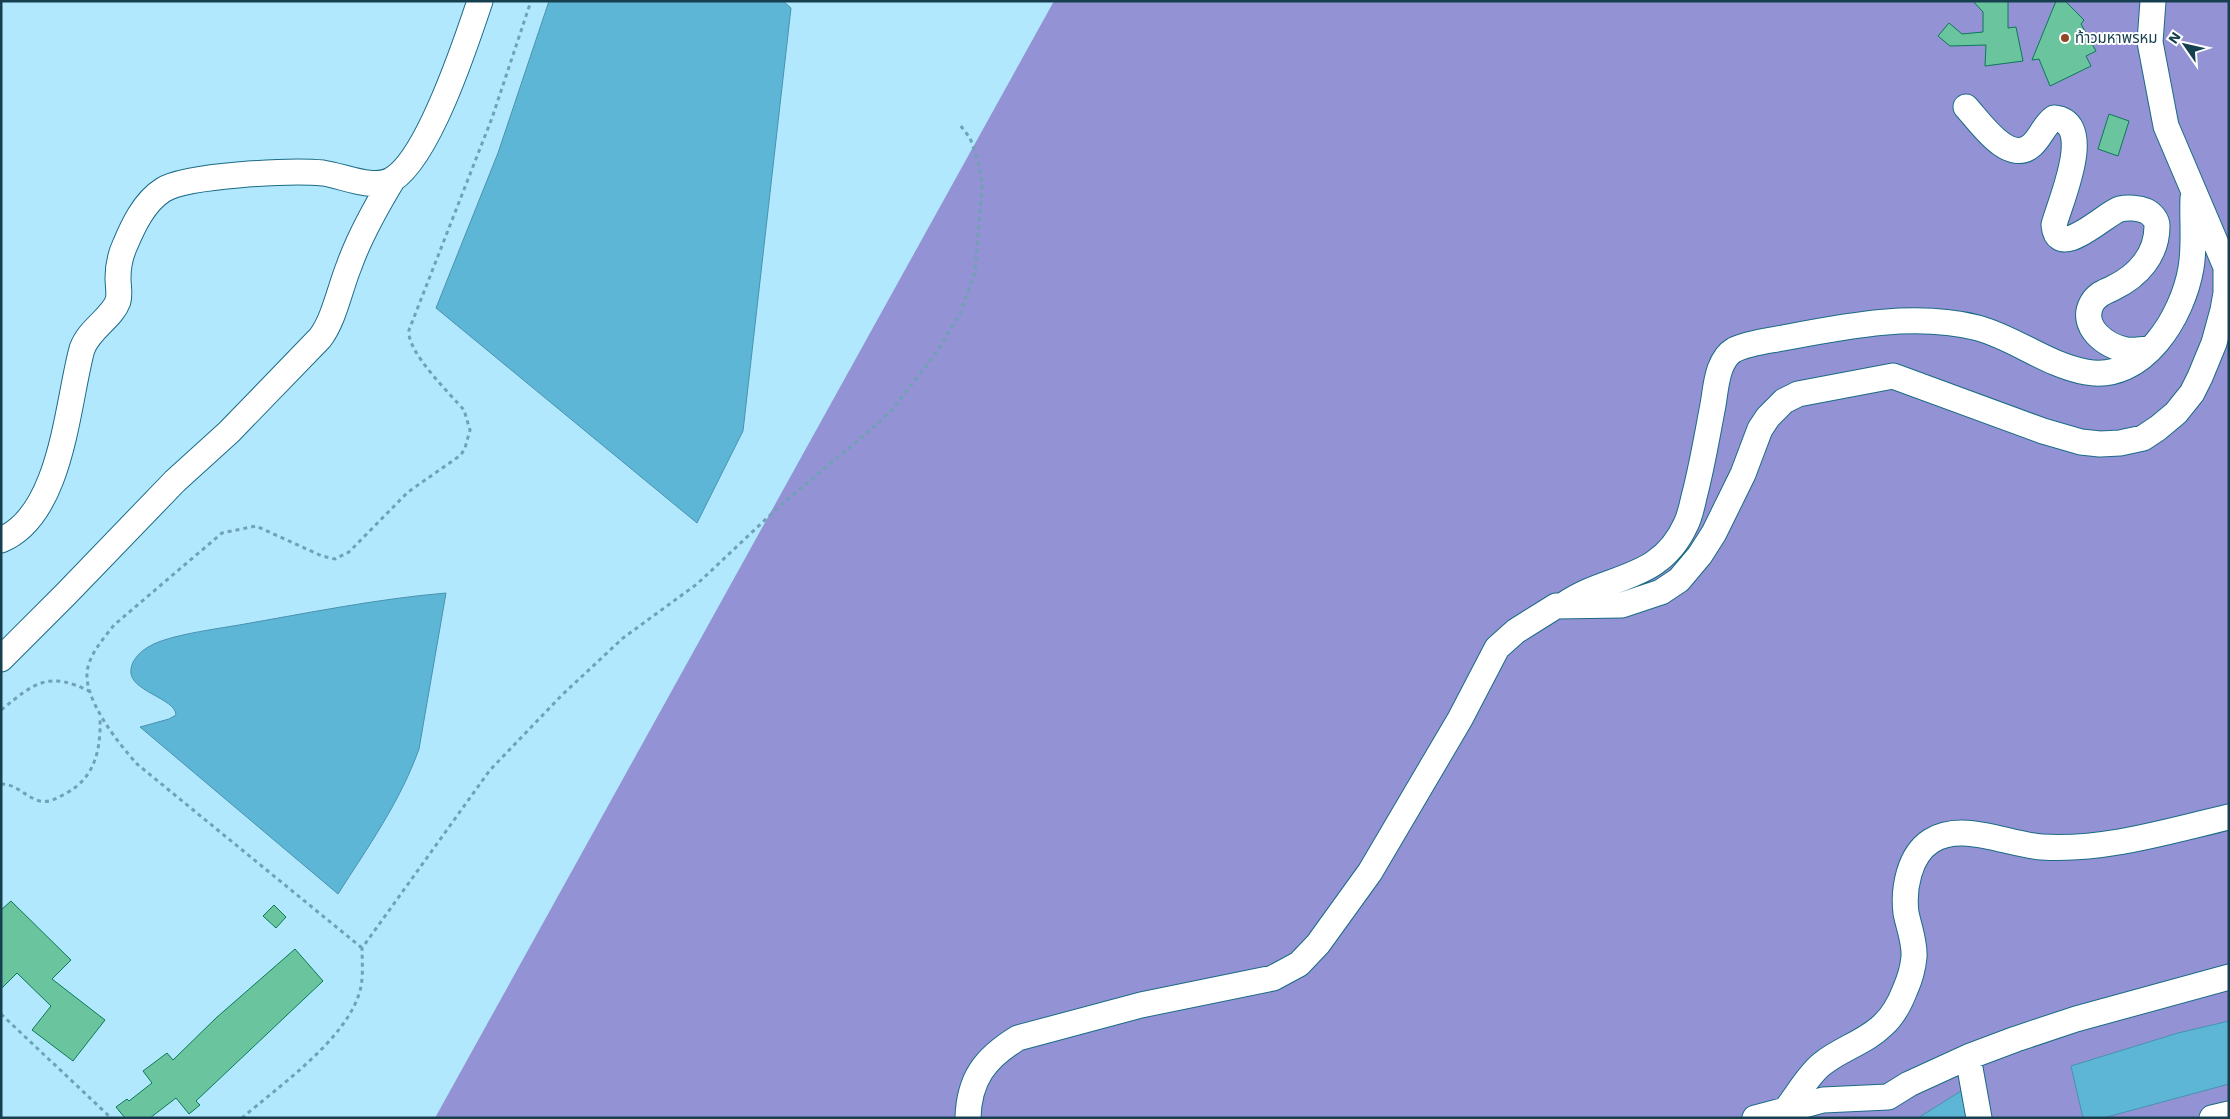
<svg xmlns="http://www.w3.org/2000/svg" width="2230" height="1119" viewBox="0 0 2230 1119" font-family="'Work Sans','Noto Sans Thai',sans-serif">
<rect width="100%" height="100%" fill="#b1e8fe"/>
<path fill="#9392d4" d="M 1054,1 L 2229,1 L 2229,1118 L 435,1118 Z"/>
<path fill="#5eb6d7" stroke="#4893ae" d="M 549,1 L 783,1 L 791,8 L 743,431 L 697,523 L 436,308 L 498,153 Z
M 446,593 L 419,749 C 400,802 368,847 338,894 L 140,727 L 169,719 L 176,715 C 176,698 127,691 131,669 C 132,659 142,650 150,646 C 169,635 216,629 239,625 C 308,613 376,599 446,593 Z
M 2229,1021 L 2229,1084 L 2103,1118 L 2083,1118 L 2071,1066 L 2178,1033 Z
M 1961,1091 L 1967,1118 L 1918,1118 Z"/>
<path fill="#6ac59f" stroke="#0b7957" d="M 1973,1 L 2008,1 L 2008,28 L 2016,27 L 2023,61 L 1985,66 L 1986,45 L 1950,46 L 1938,36 L 1949,23 L 1962,34 L 1983,32 L 1983,12 Z
M 2056,1 L 2065,1 L 2084,20 L 2081,24 L 2096,51 L 2086,56 L 2091,66 L 2050,86 L 2039,59 L 2032,60 Z
M 2109,114 L 2129,121 L 2118,156 L 2098,149 Z
M 11,901 L 71,960 L 52,979 L 105,1020 L 73,1061 L 32,1030 L 51,1006 L 17,973 L 1,989 L 1,910 Z
M 274,905 L 286,917 L 276,928 L 263,916 Z
M 295,949 L 323,981 L 196,1101 L 200,1105 L 189,1114 L 176,1098 L 150,1118 L 125,1118 L 116,1107 L 127,1099 L 129,1101 L 152,1083 L 143,1071 L 167,1053 L 173,1060 L 216,1018 Z"/>
<g fill="none" stroke-linecap="round" stroke-linejoin="round">
<defs>
<path id="minor" d="M 1966,107 C 1980,122 2009,166 2032,145 C 2041,137 2044,125 2054,118 C 2097,122 2059,204 2054,225 C 2057,263 2107,212 2120,209 C 2128,207 2139,208 2146,211 C 2152,214 2157,220 2157,226 C 2157,255 2138,276 2113,288 C 2105,292 2097,294 2092,303 C 2079,326 2106,347 2127,350 C 2134,351 2142,349 2150,349
M 1,540 C 62,515 67,404 82,349 C 89,329 112,318 118,301 C 120,294 118,286 118,278 C 118,267 120,256 125,245 C 133,226 144,202 163,190 C 186,175 293,170 323,173 C 344,176 374,191 393,179 C 429,156 466,43 480,1
M 1565,604 C 1609,574 1660,582 1686,524 C 1690,516 1692,506 1694,497 C 1702,467 1707,436 1713,405 C 1715,393 1716,380 1720,369 C 1723,361 1727,354 1734,350 C 1748,343 1767,341 1783,338 C 1846,326 1915,312 1978,328 C 2015,338 2047,365 2086,372 C 2144,383 2183,315 2191,268 C 2195,245 2192,221 2193,198
M 1,659 L 66,594 L 175,481 L 229,432 L 320,338 C 334,320 340,288 349,266 C 360,235 376,207 393,179
M 1968,1057 L 1979,1118
M 1787,1108 C 1798,1094 1808,1075 1822,1064 C 1840,1049 1866,1042 1883,1025 C 1893,1016 1900,1003 1905,990 C 1909,981 1913,968 1914,957 C 1915,942 1909,928 1906,913 C 1903,889 1909,855 1931,841 C 1963,821 2008,845 2042,847 C 2105,851 2169,831 2229,817
M 968,1118 C 969,1079 985,1058 1018,1038 L 1141,1005 L 1273,978 L 1299,964 L 1318,944 L 1370,872 L 1460,719 L 1497,648 L 1516,631 L 1556,606 L 1622,605 L 1661,592 L 1679,580 L 1700,555 L 1714,533 L 1743,474 L 1760,429 L 1768,417 L 1784,401 L 1798,394 L 1893,376 L 2043,431 L 2081,442 L 2100,444 L 2120,443 L 2143,438 L 2158,428 L 2176,413 L 2192,393 L 2200,377 L 2214,343 L 2223,310 L 2226,293 L 2226,267 L 2166,126 L 2150,42 L 2153,1
M 1755,1118 L 1823,1100 L 1888,1097 L 1909,1084 L 1968,1057 L 2016,1039 L 2076,1019 L 2229,977
M 2212,1118 L 2229,1114"/>
</defs>
<use href="#minor" stroke="#1b6b85" stroke-width="27"/>
<path stroke="#70a1b4" stroke-width="3" stroke-dasharray="4 4" stroke-linecap="butt" d="M 1,710 C 35,683 48,670 91,692
M 1,784 C 17,784 25,797 40,801 C 49,803 57,798 65,794 C 95,778 101,750 100,718
M 362,948 L 137,764 C 119,744 80,696 88,667 C 92,651 104,638 114,625 L 222,533 L 256,526 L 322,556 L 335,559 L 349,552 L 408,492 L 461,455 L 465,448 L 470,430 L 464,410 C 450,394 406,351 409,330 L 492,118 L 531,1
M 1,1014 L 111,1118
M 242,1118 C 279,1086 344,1041 359,994 C 364,979 362,963 362,948 L 490,770 L 562,695 L 623,638 L 697,584 L 782,504 L 868,432 L 892,410 L 926,366 L 940,347 L 961,311 L 975,272 L 982,186 L 980,168 L 975,152 L 970,138 L 960,125"/>
<use href="#minor" stroke="#fff" stroke-width="25"/>
</g>
<circle fill="#904826" stroke="#fff" stroke-width="2" cx="2065" cy="38" r="5"/>
<g text-anchor="middle" stroke-width="4" stroke-linejoin="round" paint-order="stroke">
<g font-size="15" fill="#16404f" stroke="#fff" text-anchor="start">
<text x="2075" y="43">ท้าวมหาพรหม</text>
</g>
</g>
<rect width="2230" height="1119" fill="none" stroke="#16404f" stroke-width="5"/>
<g transform="translate(2185 45) rotate(304)" stroke="#ffffff" stroke-width="4" paint-order="stroke">
<path d="M0-4L9 19L0 12L-9 19Z" fill="#16404f"/>
<text y="-8" font-size="14" font-weight="bold" text-anchor="middle" fill="#16404f">N</text>
</g>
</svg>
